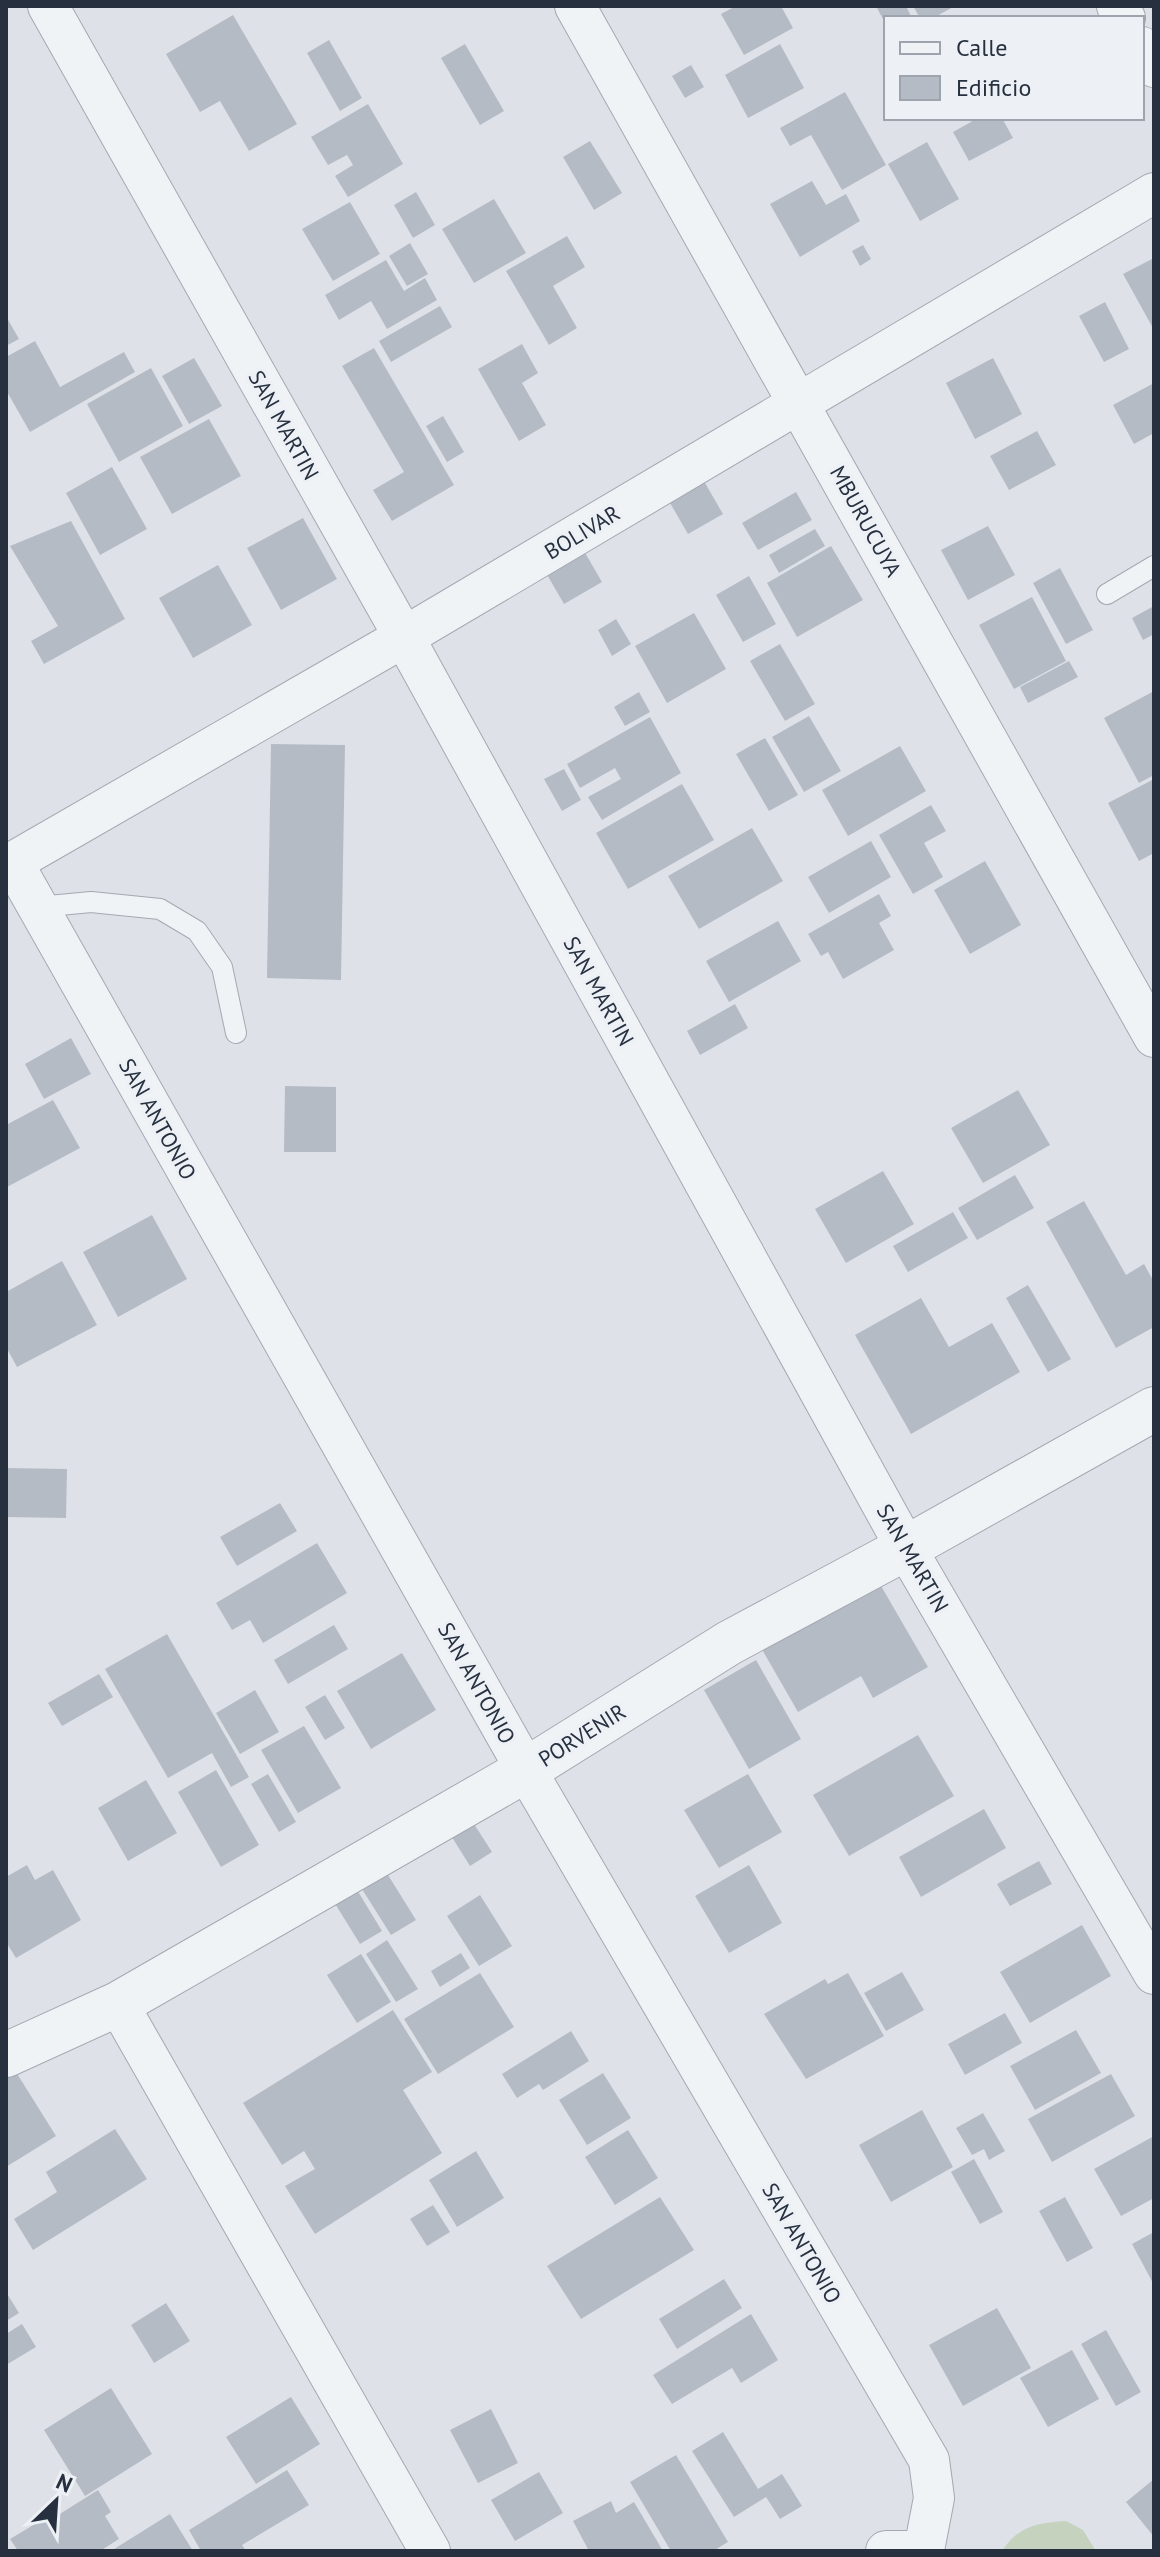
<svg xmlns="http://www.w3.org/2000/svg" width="1160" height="2557" viewBox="0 0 1160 2557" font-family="'PT Sans',sans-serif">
<rect width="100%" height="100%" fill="#dee2e8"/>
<path fill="#c4d2be" d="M 1066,2521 L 1083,2530 L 1096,2551 L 1002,2551 C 1018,2526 1038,2523 1066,2521 Z"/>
<path fill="#b5bbc5" d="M 736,6 L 781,6 L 793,28 L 744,55 L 721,14 Z
M 876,6 L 906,6 L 912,18 L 886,18 L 886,25 Z
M 913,6 L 955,6 L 933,18 L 920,18 Z
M 233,15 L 297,124 L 249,151 L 220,101 L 200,112 L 166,54 Z
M 329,40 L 362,98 L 340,111 L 307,53 Z
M 465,44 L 504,111 L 480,125 L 441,58 Z
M 780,44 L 804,88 L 748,118 L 725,75 Z
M 691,65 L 704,87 L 685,98 L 672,76 Z
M 845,92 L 886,165 L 842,190 L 811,135 L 790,146 L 780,128 Z
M 368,104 L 403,164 L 348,197 L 335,176 L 353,165 L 347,155 L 328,165 L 311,137 Z
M 978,118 L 1002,118 L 1013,138 L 969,161 L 953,132 Z
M 590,141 L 622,193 L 594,210 L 563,157 Z
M 927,142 L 959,199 L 920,221 L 888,164 Z
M 812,181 L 826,205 L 846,194 L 860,221 L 800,257 L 770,204 Z
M 416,192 L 435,225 L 413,238 L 394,205 Z
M 494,199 L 526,253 L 474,283 L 442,229 Z
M 350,202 L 380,254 L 333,281 L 302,229 Z
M 567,236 L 585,267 L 553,286 L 577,328 L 549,345 L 506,271 Z
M 410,243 L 428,274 L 407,286 L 389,256 Z
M 863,245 L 871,259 L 860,266 L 852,251 Z
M 1154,258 L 1154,330 L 1123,274 Z
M 386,260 L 404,291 L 425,278 L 437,300 L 387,329 L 371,301 L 339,320 L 325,295 Z
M 1105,302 L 1129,349 L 1104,362 L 1079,316 Z
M 440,306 L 452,327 L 391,362 L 379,341 Z
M 6,316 L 19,339 L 6,346 Z
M 35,341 L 60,387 L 124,352 L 135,372 L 30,432 L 6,390 L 6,357 Z
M 522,344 L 538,373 L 522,383 L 546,425 L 519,441 L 478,369 Z
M 374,348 L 454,485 L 392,521 L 373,490 L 404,472 L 342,366 Z
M 194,358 L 222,406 L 189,424 L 162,376 Z
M 993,358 L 1022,414 L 975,439 L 946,383 Z
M 151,368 L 183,426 L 119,462 L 87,404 Z
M 1154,383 L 1154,433 L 1134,444 L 1113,405 Z
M 443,416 L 464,452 L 447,462 L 426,426 Z
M 209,419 L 241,476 L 172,514 L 140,457 Z
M 1037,431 L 1056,465 L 1009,490 L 990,456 Z
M 112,467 L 147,529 L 100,555 L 66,493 Z
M 701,476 L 723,514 L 688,534 L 666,496 Z
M 796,492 L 812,520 L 758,550 L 742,523 Z
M 303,518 L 337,579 L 281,610 L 247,548 Z
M 71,521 L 125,619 L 44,664 L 31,641 L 58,626 L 10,546 Z
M 988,526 L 1015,575 L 968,600 L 941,550 Z
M 815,529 L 825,546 L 779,573 L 769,555 Z
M 831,546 L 863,600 L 797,637 L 767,583 Z
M 584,551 L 602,582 L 564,604 L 546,573 Z
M 218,565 L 252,625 L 193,658 L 159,598 Z
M 1060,568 L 1093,630 L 1066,644 L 1033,583 Z
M 749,576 L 776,624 L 743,642 L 716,595 Z
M 1032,597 L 1066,661 L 1014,689 L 979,625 Z
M 1154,606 L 1154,634 L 1143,640 L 1132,618 Z
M 694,613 L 726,669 L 667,703 L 635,646 Z
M 616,619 L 631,644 L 612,656 L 598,630 Z
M 780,644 L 815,704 L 785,721 L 750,661 Z
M 1069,661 L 1078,677 L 1028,703 L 1020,687 Z
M 1154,691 L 1154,775 L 1139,783 L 1104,718 Z
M 639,692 L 650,712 L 625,726 L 614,707 Z
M 809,716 L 841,771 L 804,792 L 772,737 Z
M 650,717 L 681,773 L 602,820 L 588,797 L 621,779 L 615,768 L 580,788 L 567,764 Z
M 765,738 L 798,795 L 769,811 L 736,754 Z
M 271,744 L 345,745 L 341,980 L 267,978 Z
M 900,746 L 926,791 L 848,836 L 822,790 Z
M 564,769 L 581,800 L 562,811 L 544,779 Z
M 1154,779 L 1154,853 L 1139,861 L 1108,803 Z
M 682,784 L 714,840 L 628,889 L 596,833 Z
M 931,805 L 946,831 L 924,843 L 943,877 L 913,894 L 879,835 Z
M 752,828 L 783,881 L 699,929 L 668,876 Z
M 871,841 L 891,877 L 829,913 L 808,877 Z
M 985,861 L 1021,925 L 970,954 L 934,890 Z
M 879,894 L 891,916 L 879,923 L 894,950 L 843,979 L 828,952 L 821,956 L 808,934 Z
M 778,921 L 801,961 L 729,1002 L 706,961 Z
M 735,1004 L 748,1028 L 700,1055 L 687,1031 Z
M 71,1038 L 91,1074 L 44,1099 L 25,1064 Z
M 285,1086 L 336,1087 L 336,1152 L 284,1152 Z
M 1018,1090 L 1050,1145 L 983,1183 L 951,1128 Z
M 53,1100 L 80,1148 L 7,1187 L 6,1125 Z
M 883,1171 L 914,1224 L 846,1263 L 815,1209 Z
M 1015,1175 L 1034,1208 L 977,1240 L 958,1208 Z
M 1084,1201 L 1126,1275 L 1144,1264 L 1154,1282 L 1154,1327 L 1116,1348 L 1046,1222 Z
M 953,1212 L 968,1238 L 908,1272 L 893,1246 Z
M 152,1215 L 187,1279 L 118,1317 L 83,1252 Z
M 62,1261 L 97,1325 L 17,1367 L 6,1347 L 6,1292 Z
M 1028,1285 L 1071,1359 L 1048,1372 L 1006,1298 Z
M 921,1298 L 949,1347 L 992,1323 L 1020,1372 L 911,1434 L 855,1335 Z
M 6,1468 L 67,1469 L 66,1518 L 6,1517 Z
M 280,1503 L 297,1531 L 237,1566 L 220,1537 Z
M 317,1543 L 347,1593 L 263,1643 L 250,1620 L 232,1630 L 216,1603 Z
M 873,1572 L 928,1667 L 873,1698 L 861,1676 L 798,1712 L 756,1639 Z
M 334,1625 L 348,1649 L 288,1684 L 274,1660 Z
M 167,1634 L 249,1777 L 231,1787 L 212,1753 L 168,1778 L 105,1669 Z
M 402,1653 L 436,1710 L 371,1749 L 337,1691 Z
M 756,1660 L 801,1739 L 749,1769 L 704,1690 Z
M 99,1674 L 113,1697 L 62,1726 L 48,1703 Z
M 255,1690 L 279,1732 L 240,1754 L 216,1713 Z
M 325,1695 L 345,1728 L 325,1740 L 305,1707 Z
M 304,1726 L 341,1788 L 298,1813 L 261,1750 Z
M 918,1735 L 954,1796 L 849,1856 L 813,1795 Z
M 216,1770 L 259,1845 L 221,1867 L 178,1792 Z
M 268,1774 L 296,1822 L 279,1832 L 251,1784 Z
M 748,1774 L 782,1832 L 719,1868 L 684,1810 Z
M 146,1780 L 177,1833 L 128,1861 L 98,1808 Z
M 984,1809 L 1006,1848 L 921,1897 L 899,1857 Z
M 467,1813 L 492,1852 L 470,1866 L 445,1826 Z
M 1039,1861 L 1052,1884 L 1010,1906 L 997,1884 Z
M 380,1862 L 416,1920 L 391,1935 L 355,1878 Z
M 27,1865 L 35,1880 L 53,1870 L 81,1920 L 16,1958 L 6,1942 L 6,1877 Z
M 749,1865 L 782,1923 L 729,1953 L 695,1896 Z
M 351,1880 L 382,1931 L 360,1944 L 329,1894 Z
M 480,1895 L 512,1946 L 479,1966 L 447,1916 Z
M 1082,1925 L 1111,1976 L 1030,2023 L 1000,1972 Z
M 387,1940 L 418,1989 L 396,2002 L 366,1954 Z
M 461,1953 L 470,1968 L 440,1987 L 431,1971 Z
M 361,1954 L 391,2002 L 357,2023 L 327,1975 Z
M 902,1972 L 924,2010 L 886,2031 L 864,1993 Z
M 480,1973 L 514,2027 L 438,2074 L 404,2019 Z
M 848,1973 L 884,2036 L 806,2079 L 764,2014 L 825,1979 L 828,1984 Z
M 393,2010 L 432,2072 L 403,2090 L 442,2153 L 315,2234 L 285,2186 L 315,2169 L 304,2151 L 282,2165 L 243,2103 Z
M 1005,2013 L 1022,2043 L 965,2075 L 948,2044 Z
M 1076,2030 L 1101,2073 L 1035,2110 L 1010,2066 Z
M 571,2031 L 589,2061 L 543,2090 L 539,2084 L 517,2098 L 502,2074 Z
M 11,2064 L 56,2136 L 6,2167 L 6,2067 Z
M 603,2073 L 631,2118 L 587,2145 L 559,2100 Z
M 1111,2074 L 1135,2116 L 1052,2162 L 1028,2119 Z
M 922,2110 L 953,2167 L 891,2202 L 859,2145 Z
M 983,2113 L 1005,2151 L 989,2160 L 984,2149 L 972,2155 L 956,2128 Z
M 115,2129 L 147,2179 L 33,2250 L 14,2219 L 57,2192 L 46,2172 Z
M 628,2130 L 658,2178 L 615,2205 L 585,2157 Z
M 1154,2136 L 1154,2198 L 1121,2216 L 1094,2169 Z
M 476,2151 L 504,2198 L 457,2227 L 429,2180 Z
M 974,2159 L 1003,2212 L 980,2224 L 951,2172 Z
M 660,2197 L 694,2250 L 581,2319 L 547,2266 Z
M 1065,2197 L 1093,2248 L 1067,2262 L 1039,2211 Z
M 433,2205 L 450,2232 L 427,2246 L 410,2219 Z
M 1154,2232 L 1154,2285 L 1132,2244 Z
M 724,2279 L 742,2308 L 677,2349 L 659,2319 Z
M 6,2292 L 19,2313 L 6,2321 Z
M 166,2303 L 190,2341 L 154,2363 L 131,2325 Z
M 997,2308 L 1031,2368 L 963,2406 L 929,2345 Z
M 751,2314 L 778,2360 L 741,2383 L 732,2368 L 672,2404 L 653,2375 Z
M 22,2324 L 36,2347 L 6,2365 L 6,2334 Z
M 1106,2330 L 1141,2392 L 1116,2406 L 1081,2344 Z
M 1072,2350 L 1099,2399 L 1048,2427 L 1020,2378 Z
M 111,2388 L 152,2454 L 85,2496 L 44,2430 Z
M 291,2397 L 320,2444 L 256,2484 L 226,2437 Z
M 491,2409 L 518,2463 L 478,2483 L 450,2430 Z
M 723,2432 L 758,2489 L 782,2474 L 802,2506 L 780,2519 L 766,2497 L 734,2517 L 692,2451 Z
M 676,2455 L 728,2542 L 713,2551 L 671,2551 L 630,2482 Z
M 287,2470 L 309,2505 L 242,2545 L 246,2551 L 201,2551 L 189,2530 Z
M 539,2472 L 563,2513 L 515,2541 L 491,2500 Z
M 1154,2479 L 1154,2537 L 1126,2502 Z
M 98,2490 L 111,2512 L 105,2516 L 119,2539 L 100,2551 L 18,2551 L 10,2539 L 45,2518 L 47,2522 Z
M 611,2501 L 616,2513 L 634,2502 L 663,2551 L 589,2551 L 573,2521 Z
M 170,2514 L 193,2551 L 111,2551 Z"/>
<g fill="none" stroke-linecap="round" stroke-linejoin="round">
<defs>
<path id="service" d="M 1107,594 L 1154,566
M 38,907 L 91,902 L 160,909 L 197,931 L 222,967 L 236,1033"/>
<path id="minor" d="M 48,6 L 404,637 L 906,1548 L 1154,1974
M 575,6 L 1154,1037
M 1117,6 L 1125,18
M 1142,47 L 1154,67
M 13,863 L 526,1770 L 929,2460 L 934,2498 L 924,2550
M 6,866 L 404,637 L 1154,193
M 118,2004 L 430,2551
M 886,2551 L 925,2551"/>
<path id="tertiary" d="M 6,2055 L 118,2004 L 526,1770 L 729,1643 L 906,1548 L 1154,1409"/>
</defs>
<use href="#service" stroke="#a3a9b2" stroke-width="22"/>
<use href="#minor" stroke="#a3a9b2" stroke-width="42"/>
<use href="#tertiary" stroke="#a3a9b2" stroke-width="46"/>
<use href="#service" stroke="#f0f3f6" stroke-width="20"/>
<use href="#minor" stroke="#f0f3f6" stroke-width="40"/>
<use href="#tertiary" stroke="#f0f3f6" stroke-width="44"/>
</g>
<g text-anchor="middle" stroke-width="7" stroke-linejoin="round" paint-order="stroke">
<g font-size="22" fill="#26303f" stroke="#edf1f6">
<text transform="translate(284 425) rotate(61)" y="8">SAN MARTIN</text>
<text transform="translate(866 521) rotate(61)" y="8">MBURUCUYA</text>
<text transform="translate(582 532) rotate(-31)" y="8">BOLIVAR</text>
<text transform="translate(599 991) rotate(61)" y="8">SAN MARTIN</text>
<text transform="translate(158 1119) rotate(61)" y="8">SAN ANTONIO</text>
<text transform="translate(913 1558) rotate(60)" y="8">SAN MARTIN</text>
<text transform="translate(477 1683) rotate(61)" y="8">SAN ANTONIO</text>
<text transform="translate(582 1735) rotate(-32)" y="8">PORVENIR</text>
<text transform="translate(802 2243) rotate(60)" y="8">SAN ANTONIO</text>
</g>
</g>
<rect width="1160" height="2557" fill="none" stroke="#26303f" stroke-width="16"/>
<rect x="884" y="16" width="260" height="104" fill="#edf1f6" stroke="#9da4ad" stroke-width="2"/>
<rect x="900" y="42" width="40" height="12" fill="#f0f3f6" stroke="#9da4ad" stroke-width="2"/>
<text x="956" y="56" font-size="24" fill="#26303f">Calle</text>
<rect x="900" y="76" width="40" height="24" fill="#b5bbc5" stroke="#9da4ad" stroke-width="2"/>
<text x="956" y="96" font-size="24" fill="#26303f">Edificio</text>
<g transform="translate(56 2501) rotate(25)" stroke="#edf1f6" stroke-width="6" paint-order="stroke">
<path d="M0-6L14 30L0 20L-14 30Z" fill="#26303f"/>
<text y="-12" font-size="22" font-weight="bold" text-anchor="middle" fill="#26303f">N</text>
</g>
</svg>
